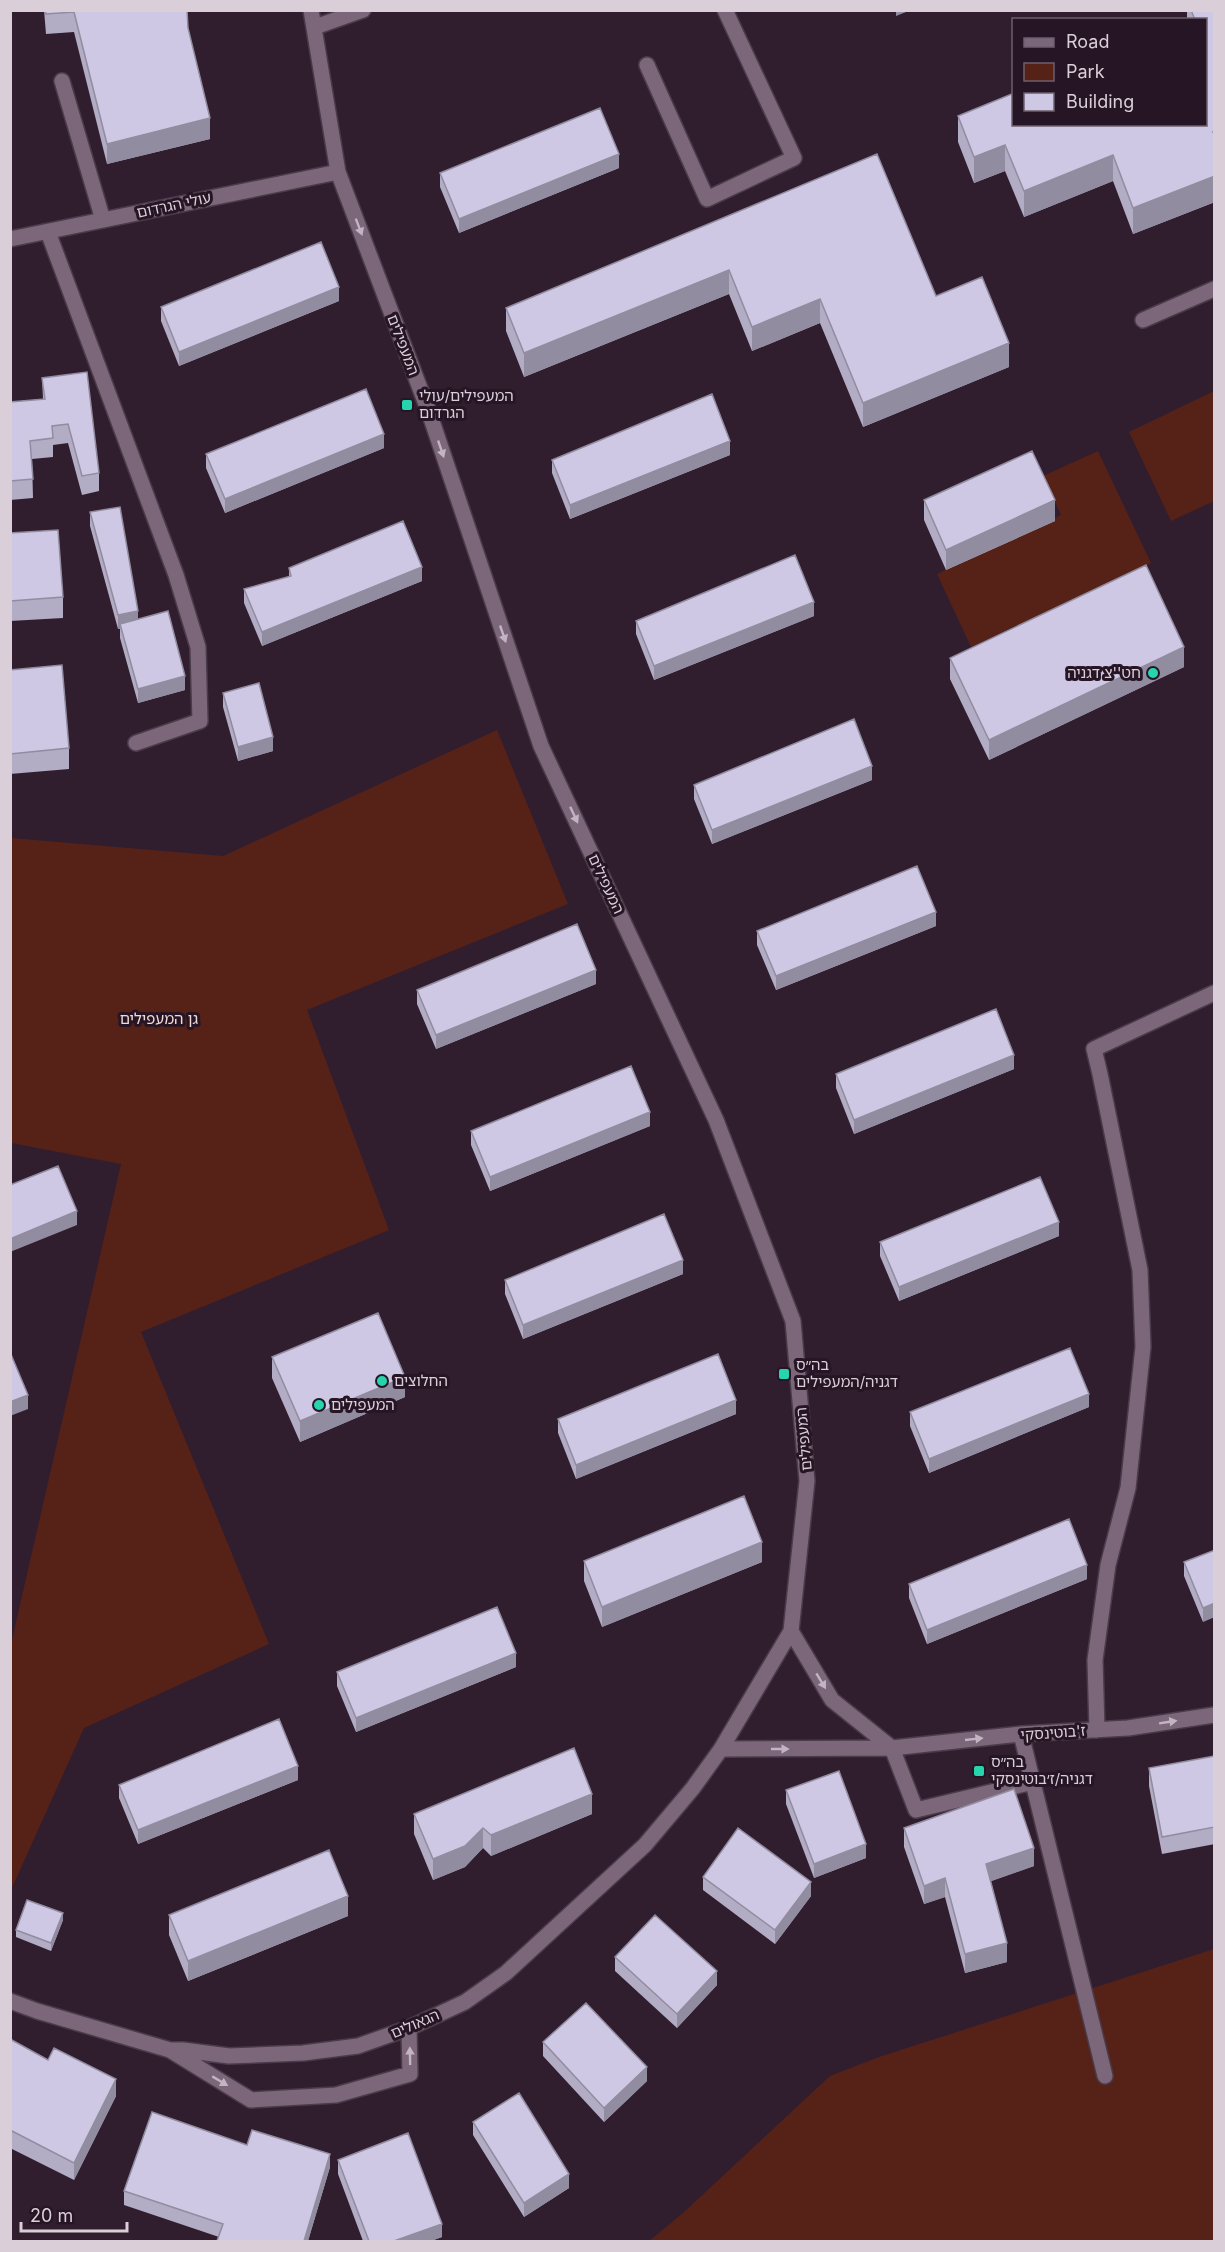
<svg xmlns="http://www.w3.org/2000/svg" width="1225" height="2252" viewBox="0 0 1225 2252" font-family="Inter,'Noto Sans Hebrew',sans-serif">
<rect width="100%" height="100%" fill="#301e2f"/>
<path fill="#562117" d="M 1214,391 L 1214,501 L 1171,521 L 1129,432 Z
M 1098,451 L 1151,563 L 971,647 L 937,574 L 1061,515 L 1043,476 Z
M 497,730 L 568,904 L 307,1010 L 389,1230 L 141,1332 L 269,1644 L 84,1728 L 11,1890 L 11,1644 L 121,1164 L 11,1143 L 11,838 L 223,856 Z
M 1214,1949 L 1214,2241 L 648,2242 L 683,2213 L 830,2076 L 879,2057 Z"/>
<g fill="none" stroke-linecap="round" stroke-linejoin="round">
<defs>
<path id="minor" d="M 315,27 L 363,10
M 647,65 L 707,199 L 794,158 L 725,10
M 62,81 L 103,220
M 48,232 L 176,575 L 198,647 L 200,721 L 136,743
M 10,239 L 338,172
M 1143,320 L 1214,289
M 791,1631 L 832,1700 L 892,1748 L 916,1810 L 1033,1782
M 1097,1730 L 1095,1660 L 1108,1565 L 1128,1488 L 1143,1347 L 1140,1270 L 1100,1074 L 1094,1049 L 1214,993
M 1021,1734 L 1105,2076
M 721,1749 L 892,1748 L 1021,1734 L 1128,1728 L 1214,1715
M 10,2001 L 37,2011 L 170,2050 L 183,2050 L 229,2056 L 303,2053 L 358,2046 L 409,2028 L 465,2002 L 506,1973 L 645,1845 L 693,1788 L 721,1749 L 791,1631 L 807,1481 L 793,1321 L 716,1120 L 541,746 L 429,412 L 338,172 L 311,10
M 170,2050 L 251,2100 L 336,2095 L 410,2074 L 409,2028"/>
</defs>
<use href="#minor" stroke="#4a3b49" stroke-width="18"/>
<use href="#minor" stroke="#7c6679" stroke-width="15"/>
</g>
<path fill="#b2acc4" d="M 44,10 L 187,10 L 188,28 L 210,139 L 107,164 L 74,32 L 46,34 Z
M 1187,10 L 1215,10 L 1215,202 L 1133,234 L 1113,181 L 1024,217 L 1005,171 L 974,183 L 958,142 L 958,116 L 1206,124 L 1206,20 L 1187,20 Z
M 877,154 L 936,296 L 1009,367 L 863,427 L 820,323 L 752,351 L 729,294 L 524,377 L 506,331 L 506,308 Z
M 619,168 L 459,233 L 440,187 L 440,173 Z
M 339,301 L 179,366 L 161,321 L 161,307 Z
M 42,378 L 99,473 L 99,491 L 82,495 L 68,443 L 53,445 L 53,457 L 32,459 L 33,498 L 10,500 L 10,402 L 43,399 Z
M 384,448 L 225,513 L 206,468 L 206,454 Z
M 730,455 L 570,519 L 552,473 L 552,460 Z
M 924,500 L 1055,521 L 946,570 L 924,520 Z
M 90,512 L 138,619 L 185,690 L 138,703 L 120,638 L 120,629 L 118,629 L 90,526 Z
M 10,533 L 63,597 L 63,618 L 10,621 Z
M 289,568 L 422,581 L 262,646 L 244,603 L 244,589 L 289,577 Z
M 814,616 L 654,680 L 636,634 L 636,621 Z
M 950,658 L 1184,667 L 989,760 L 950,679 Z
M 10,670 L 69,748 L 69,769 L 10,774 Z
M 223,693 L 273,751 L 238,761 L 223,707 Z
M 872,780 L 712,844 L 694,799 L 694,785 Z
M 936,926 L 776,990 L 757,945 L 757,931 Z
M 596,984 L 436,1049 L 417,1004 L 417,990 Z
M 1014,1069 L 854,1134 L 836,1088 L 836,1074 Z
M 650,1126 L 490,1191 L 471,1145 L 471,1131 Z
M 1059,1236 L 899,1301 L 880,1256 L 880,1242 Z
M 683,1274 L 523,1339 L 505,1294 L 505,1280 Z
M 272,1357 L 405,1397 L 300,1442 L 272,1378 Z
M 1089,1407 L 929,1473 L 910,1426 L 910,1412 Z
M 736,1414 L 576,1479 L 558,1433 L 558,1419 Z
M 1215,1550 L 1203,1622 L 1184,1576 L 1184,1562 Z
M 584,1561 L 762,1562 L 602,1627 L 584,1581 Z
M 1087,1579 L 927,1644 L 909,1598 L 909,1584 Z
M 516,1667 L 356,1732 L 337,1686 L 337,1672 Z
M 1215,1756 L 1215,1844 L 1162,1854 L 1149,1786 L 1149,1768 Z
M 298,1780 L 138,1844 L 119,1798 L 119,1785 Z
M 786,1790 L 866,1858 L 814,1878 L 786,1804 Z
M 414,1814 L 592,1814 L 491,1856 L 483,1848 L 465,1867 L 433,1880 L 414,1834 Z
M 904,1828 L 1034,1866 L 991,1881 L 1007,1962 L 965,1973 L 945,1897 L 924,1904 L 904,1847 Z
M 703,1877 L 811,1896 L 775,1944 L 703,1890 Z
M 169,1915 L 348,1916 L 188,1981 L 169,1935 Z
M 63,1920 L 51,1951 L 16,1937 L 16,1930 Z
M 615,1957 L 717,1985 L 677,2028 L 615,1971 Z
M 10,2039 L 116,2096 L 74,2180 L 10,2148 Z
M 543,2042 L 647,2081 L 604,2122 L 543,2056 Z
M 473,2122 L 569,2188 L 524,2217 L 473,2135 Z
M 247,2145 L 330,2167 L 308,2241 L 217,2241 L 219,2237 L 124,2205 L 124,2191 Z
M 338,2160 L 442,2237 L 431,2241 L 363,2241 L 338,2174 Z"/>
<path fill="#918ca0" d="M 896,10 L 911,10 L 896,16 Z
M 210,118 L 210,139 L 107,164 L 107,144 Z
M 1005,145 L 1005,171 L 974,183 L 974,157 Z
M 619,154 L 619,168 L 459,233 L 459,219 Z
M 1113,155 L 1113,181 L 1024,217 L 1024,191 Z
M 1215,176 L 1215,202 L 1133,234 L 1133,208 Z
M 729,270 L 729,294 L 524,377 L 524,353 Z
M 339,287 L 339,301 L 179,366 L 179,352 Z
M 820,299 L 820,323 L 752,351 L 752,327 Z
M 1009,343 L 1009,367 L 863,427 L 863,403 Z
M 384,434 L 384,448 L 225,513 L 225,499 Z
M 730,441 L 730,455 L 570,519 L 570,505 Z
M 1055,500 L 1055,521 L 946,570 L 946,550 Z
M 422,567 L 422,581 L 262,646 L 262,632 Z
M 814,602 L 814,616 L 654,680 L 654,666 Z
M 138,611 L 138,625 L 120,624 L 120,629 L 118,629 L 118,615 Z
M 1184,647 L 1184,667 L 989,760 L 989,740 Z
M 185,676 L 185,690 L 138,703 L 138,689 Z
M 273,737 L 273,751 L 238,761 L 238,747 Z
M 872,766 L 872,780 L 712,844 L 712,830 Z
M 936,912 L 936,926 L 776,990 L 776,976 Z
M 596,970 L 596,984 L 436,1049 L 436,1035 Z
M 1014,1055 L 1014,1069 L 854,1134 L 854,1120 Z
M 650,1112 L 650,1126 L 490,1191 L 490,1177 Z
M 77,1211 L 77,1225 L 10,1252 L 10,1239 Z
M 1059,1222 L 1059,1236 L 899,1301 L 899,1287 Z
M 683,1260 L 683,1274 L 523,1339 L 523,1325 Z
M 405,1377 L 405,1397 L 300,1442 L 300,1421 Z
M 1089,1394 L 1089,1407 L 929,1473 L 929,1459 Z
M 28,1395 L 28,1409 L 10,1416 L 10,1402 Z
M 736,1400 L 736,1414 L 576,1479 L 576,1465 Z
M 762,1542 L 762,1562 L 602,1627 L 602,1607 Z
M 1087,1565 L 1087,1579 L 927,1644 L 927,1630 Z
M 1215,1603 L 1215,1617 L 1203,1622 L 1203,1608 Z
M 516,1653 L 516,1667 L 356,1732 L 356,1718 Z
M 298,1766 L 298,1780 L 138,1844 L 138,1830 Z
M 592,1794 L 592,1814 L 491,1856 L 491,1835 Z
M 483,1828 L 483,1848 L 465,1867 L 433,1880 L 433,1859 Z
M 866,1844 L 866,1858 L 814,1878 L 814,1864 Z
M 1034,1848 L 1034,1866 L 986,1883 L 986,1864 Z
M 945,1878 L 945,1897 L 924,1904 L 924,1886 Z
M 811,1882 L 811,1896 L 775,1944 L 775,1930 Z
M 348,1896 L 348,1916 L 188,1981 L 188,1961 Z
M 63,1913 L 63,1920 L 51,1951 L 51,1943 Z
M 1007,1943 L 1007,1962 L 965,1973 L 965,1954 Z
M 717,1971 L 717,1985 L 677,2028 L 677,2014 Z
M 647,2067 L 647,2081 L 604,2122 L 604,2108 Z
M 116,2079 L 116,2096 L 74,2180 L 74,2163 Z
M 330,2154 L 330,2167 L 308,2241 L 304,2241 Z
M 569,2174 L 569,2188 L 524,2217 L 524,2203 Z
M 442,2224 L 442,2237 L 431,2241 L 394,2241 Z"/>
<path fill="#cfc8e4" stroke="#918ca0" stroke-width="1.5" d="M 45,10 L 187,10 L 188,28 L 210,118 L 107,144 L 74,12 L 46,14 Z
M 1191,10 L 1215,10 L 1215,132 L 1213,132 L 1215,135 L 1215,176 L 1133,208 L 1113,155 L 1024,191 L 1005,145 L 974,157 L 958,116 L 1014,93 L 1014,124 L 1206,124 L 1206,20 L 1195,20 Z
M 600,108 L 619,154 L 459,219 L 440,173 Z
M 877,154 L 936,296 L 982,277 L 1009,343 L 863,403 L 820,299 L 752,327 L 729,270 L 524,353 L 506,308 Z
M 321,242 L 339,287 L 179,352 L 161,307 Z
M 87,372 L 99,473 L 82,476 L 68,424 L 52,426 L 53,438 L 30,441 L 33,479 L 10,481 L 10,402 L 45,399 L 42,378 Z
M 366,389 L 384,434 L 225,499 L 206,454 Z
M 712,394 L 730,441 L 570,505 L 552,460 Z
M 1032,451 L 1055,500 L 946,550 L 924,500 Z
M 120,507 L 138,611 L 118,615 L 90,512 Z
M 403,521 L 422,567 L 262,632 L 244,589 L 291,576 L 289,568 Z
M 58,530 L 63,597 L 10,601 L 10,533 Z
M 795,555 L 814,602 L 654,666 L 636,621 Z
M 1146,565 L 1184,647 L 989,740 L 950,658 Z
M 168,611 L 185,676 L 138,689 L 120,624 Z
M 62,665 L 69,748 L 10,754 L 10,670 Z
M 259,683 L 273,737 L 238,747 L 223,693 Z
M 854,719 L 872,766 L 712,830 L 694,785 Z
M 917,866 L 936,912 L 776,976 L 757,931 Z
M 577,924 L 596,970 L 436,1035 L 417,990 Z
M 996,1009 L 1014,1055 L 854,1120 L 836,1074 Z
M 631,1066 L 650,1112 L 490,1177 L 471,1131 Z
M 58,1166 L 77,1211 L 10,1239 L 10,1185 Z
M 1040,1177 L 1059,1222 L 899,1287 L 880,1242 Z
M 664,1214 L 683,1260 L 523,1325 L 505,1280 Z
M 378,1313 L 405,1377 L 300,1421 L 272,1357 Z
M 1070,1348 L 1089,1394 L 929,1459 L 910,1412 Z
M 10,1352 L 28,1395 L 10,1402 Z
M 718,1354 L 736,1400 L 576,1465 L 558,1419 Z
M 744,1496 L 762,1542 L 602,1607 L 584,1561 Z
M 1069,1519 L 1087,1565 L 927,1630 L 909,1584 Z
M 1215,1550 L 1215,1603 L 1203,1608 L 1184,1562 Z
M 497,1607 L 516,1653 L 356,1718 L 337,1672 Z
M 279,1719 L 298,1766 L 138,1830 L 119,1785 Z
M 574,1748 L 592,1794 L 491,1835 L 483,1828 L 465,1846 L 433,1859 L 414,1814 Z
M 1215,1756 L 1215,1827 L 1162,1837 L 1149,1768 Z
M 839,1771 L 866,1844 L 814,1864 L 786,1790 Z
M 1014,1789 L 1034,1848 L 986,1864 L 1007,1943 L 965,1954 L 945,1878 L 924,1886 L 904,1828 Z
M 738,1828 L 811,1882 L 775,1930 L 703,1877 Z
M 329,1850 L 348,1896 L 188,1961 L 169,1915 Z
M 27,1900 L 63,1913 L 51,1943 L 16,1930 Z
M 655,1915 L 717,1971 L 677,2014 L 615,1957 Z
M 586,2003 L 647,2067 L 604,2108 L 543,2042 Z
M 10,2039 L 48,2060 L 54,2048 L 116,2079 L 74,2163 L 10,2130 Z
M 519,2093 L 569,2174 L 524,2203 L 473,2122 Z
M 152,2112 L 247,2145 L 252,2130 L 330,2154 L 304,2241 L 217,2241 L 223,2224 L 124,2191 Z
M 408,2133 L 442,2224 L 394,2241 L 369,2241 L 338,2160 Z"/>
<defs><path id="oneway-solid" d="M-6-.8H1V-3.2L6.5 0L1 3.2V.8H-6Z" transform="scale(1.5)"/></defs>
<g fill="#c2b4c0">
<use href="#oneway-solid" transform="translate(359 227) rotate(69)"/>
<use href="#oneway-solid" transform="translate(441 449) rotate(71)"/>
<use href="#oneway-solid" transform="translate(503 634) rotate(71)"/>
<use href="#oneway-solid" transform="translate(574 815) rotate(65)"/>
<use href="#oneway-solid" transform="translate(821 1681) rotate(59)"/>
<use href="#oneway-solid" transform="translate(1168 1722) rotate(-9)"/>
<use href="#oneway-solid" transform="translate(974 1739) rotate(-6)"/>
<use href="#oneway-solid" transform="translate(780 1749)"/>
<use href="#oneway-solid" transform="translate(410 2056) rotate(-91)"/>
<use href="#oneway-solid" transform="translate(220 2081) rotate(31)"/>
</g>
<g fill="#26d5ae" stroke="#261525" stroke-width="2">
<rect x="401" y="399" width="12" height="12" rx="3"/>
<circle cx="1153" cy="673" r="6"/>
<rect x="778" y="1368" width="12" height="12" rx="3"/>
<circle cx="382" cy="1381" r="6"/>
<circle cx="319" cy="1405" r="6"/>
<rect x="973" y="1765" width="12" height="12" rx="3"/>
</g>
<g text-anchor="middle" stroke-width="6" stroke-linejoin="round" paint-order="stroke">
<g font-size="15" fill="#daced8" stroke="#261525">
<text transform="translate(174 205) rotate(-12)" y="5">עולי הגרדום</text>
<text transform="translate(403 345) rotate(69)" y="5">המעפילים</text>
<text transform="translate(606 884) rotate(65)" y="5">המעפילים</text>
<text transform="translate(804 1439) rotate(-95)" y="5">המעפילים</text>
<text transform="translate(1053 1733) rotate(-4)" y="5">ז'בוטינסקי</text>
<text transform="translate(415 2024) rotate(-23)" y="5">הגאולים</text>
</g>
<g font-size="15" fill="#daced8" stroke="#261525" text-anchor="start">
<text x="419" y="401">המעפילים/עולי<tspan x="419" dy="17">הגרדום</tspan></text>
<text x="1141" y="678" text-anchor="end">חט''צ דגניה</text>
<text x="796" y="1370">בה״ס<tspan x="796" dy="17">דגניה/המעפילים</tspan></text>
<text x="394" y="1386">החלוצים</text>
<text x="331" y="1410">המעפילים</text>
<text x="991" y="1767">בה״ס<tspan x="991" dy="17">דגניה/ז׳בוטינסקי</tspan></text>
</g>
<g font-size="15" fill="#f1d9d4" stroke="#261525">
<text x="159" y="1024">גן המעפילים</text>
</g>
</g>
<rect width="1225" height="2252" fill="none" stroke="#daced8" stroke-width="24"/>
<rect x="1012" y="18" width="195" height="108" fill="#261525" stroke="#6e5f6d" stroke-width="1.5"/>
<rect x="1024" y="38" width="30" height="9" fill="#7c6679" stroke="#6e5f6d" stroke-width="1.5"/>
<text x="1066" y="48" font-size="18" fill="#daced8">Road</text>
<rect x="1024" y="63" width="30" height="18" fill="#562117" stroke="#6e5f6d" stroke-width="1.5"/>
<text x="1066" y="78" font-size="18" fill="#daced8">Park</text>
<rect x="1024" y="93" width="30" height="18" fill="#cfc8e4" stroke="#6e5f6d" stroke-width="1.5"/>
<text x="1066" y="108" font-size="18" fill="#daced8">Building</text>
<path d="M21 2222v9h106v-9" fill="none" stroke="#daced8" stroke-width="3"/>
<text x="30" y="2222" font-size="18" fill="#daced8" stroke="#261525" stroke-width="4.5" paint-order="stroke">20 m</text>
</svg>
